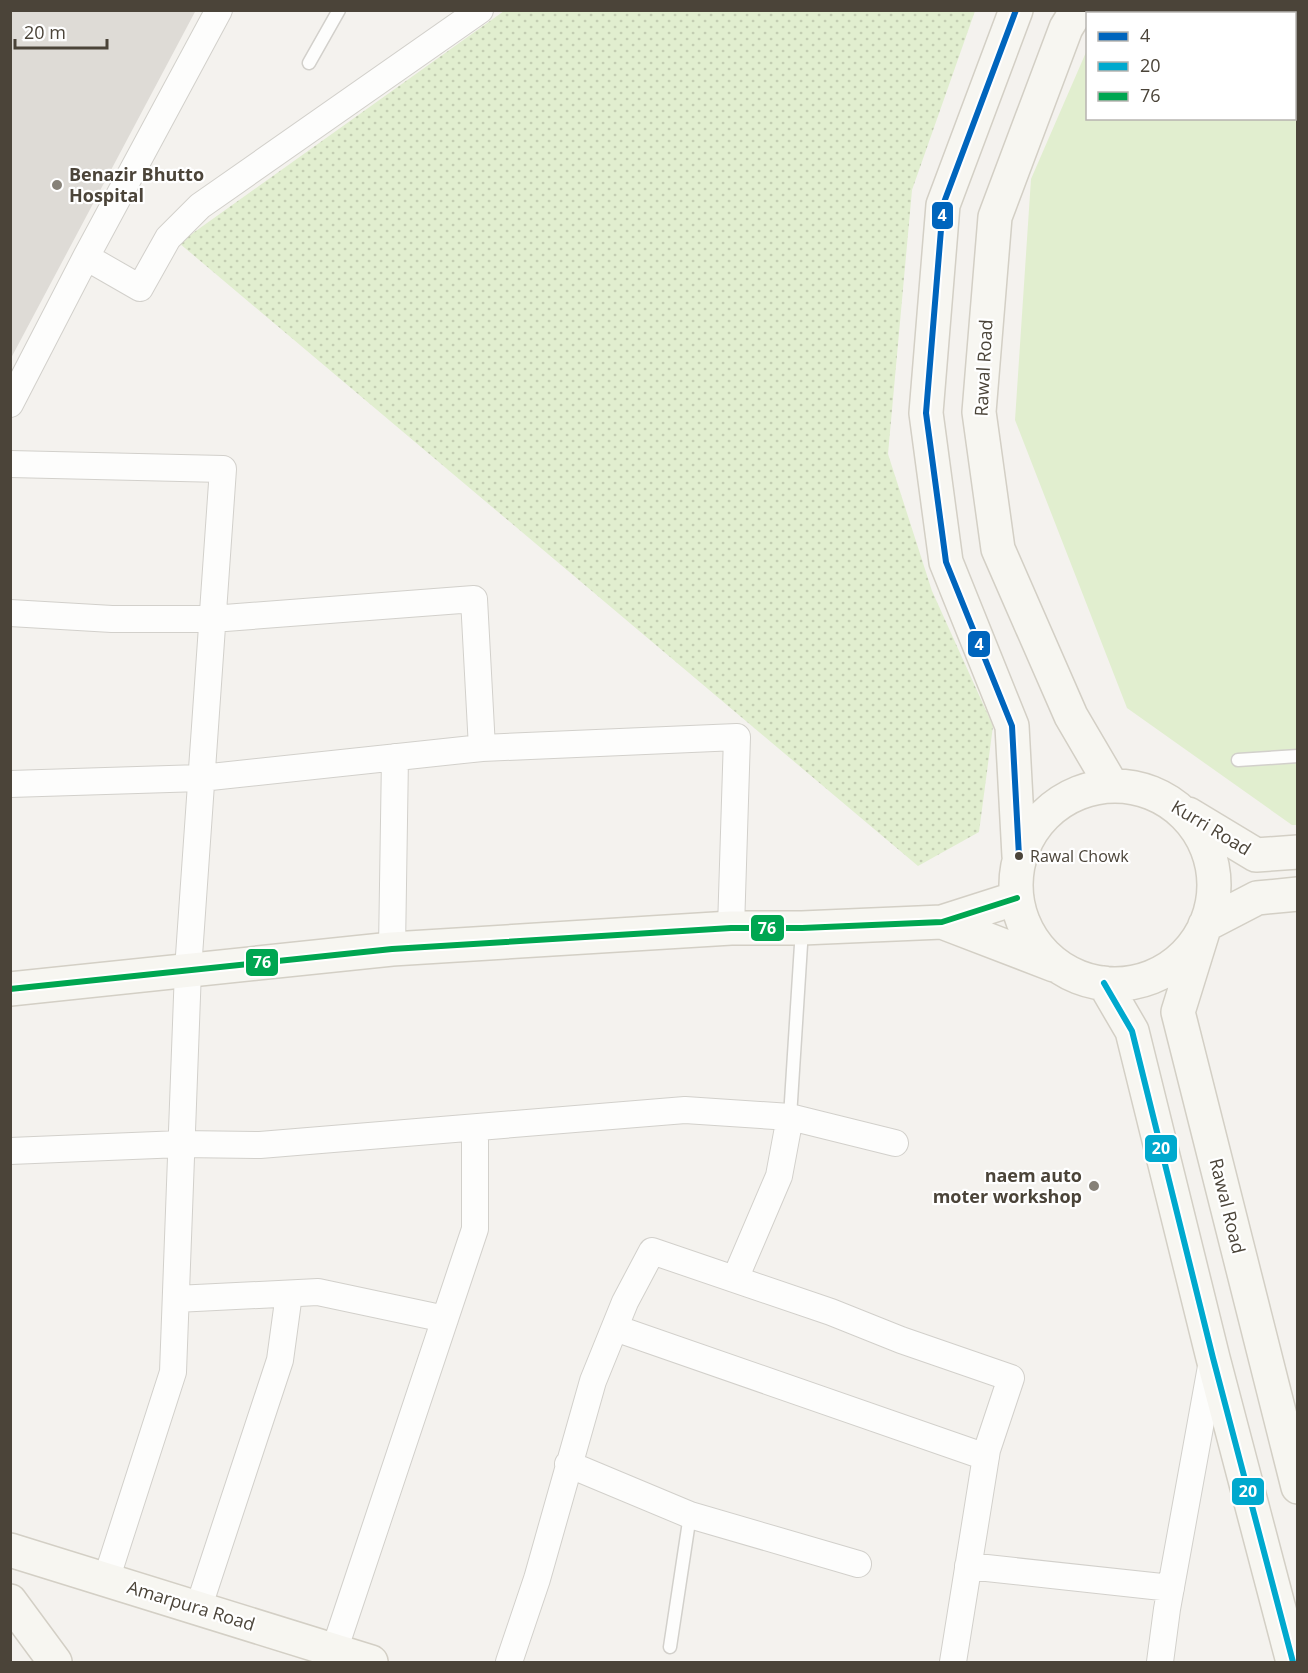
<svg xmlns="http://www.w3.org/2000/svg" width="1308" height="1673" viewBox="0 0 1308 1673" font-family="'Open Sans',sans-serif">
<defs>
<pattern id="grass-dots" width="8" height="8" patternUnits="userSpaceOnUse" patternTransform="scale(1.5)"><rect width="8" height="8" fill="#e1eecf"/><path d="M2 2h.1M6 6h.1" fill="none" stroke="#c3cdb2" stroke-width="1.8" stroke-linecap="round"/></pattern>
</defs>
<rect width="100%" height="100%" fill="#f4f2ee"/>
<path fill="url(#grass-dots)" d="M 504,11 L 975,11 L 912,190 L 888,454 L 932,591 L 993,726 L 979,832 L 918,866 L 179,243 Z"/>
<path fill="#e1eecf" d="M 1104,11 L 1297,11 L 1297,825 L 1292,825 L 1127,708 L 1015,420 L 1031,179 L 1087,50 L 1088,118 L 1294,118 L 1294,14 L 1103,13 Z"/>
<path fill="#dedbd6" d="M 10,10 L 196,10 L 10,360 Z"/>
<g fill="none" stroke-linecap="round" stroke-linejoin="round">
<defs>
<path id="lane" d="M 309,63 L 339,10
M 1238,760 L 1298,756
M 790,1117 L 802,929
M 670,1647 L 690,1515"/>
<path id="street" d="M 86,257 L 140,288 L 168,238 L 200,206 L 480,10
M 10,404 L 86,257 L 219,10
M 10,464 L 223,469 L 188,970 L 173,1372 L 106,1580
M 10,613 L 112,619 L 212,619 L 474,599 L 482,748
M 10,784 L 201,778 L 482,748 L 737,737 L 731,928
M 392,949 L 395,757
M 10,1151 L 181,1144 L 260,1145 L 685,1110 L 790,1117 L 895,1143
M 735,1279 L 779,1176 L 790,1117
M 176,1299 L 318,1292 L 445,1319
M 615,1328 L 986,1457
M 568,1464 L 690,1515 L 858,1564
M 968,1566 L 1171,1588
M 198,1609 L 280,1360 L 289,1294
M 334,1651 L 475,1229 L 475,1128
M 509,1662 L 537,1579 L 593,1381 L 625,1302 L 652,1251 L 831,1312 L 901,1340 L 1011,1378 L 987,1450 L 953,1662
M 1160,1662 L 1167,1609 L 1212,1361"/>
<path id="secondary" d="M 1016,10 L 943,205 L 926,413 L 946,562 L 1012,726 L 1019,856
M 1077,10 L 1066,28 L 995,217 L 979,412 L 998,549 L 1071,716 L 1112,786
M1016 885a99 99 0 1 1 198 0a99 99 0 1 1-198 0Z
M 1188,814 L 1256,855 L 1298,852
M 1298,894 L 1257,898 L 1205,925 L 1178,1012 L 1298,1487
M 942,922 L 1054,965
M 1104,983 L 1132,1031 L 1213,1358 L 1293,1662
M 10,989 L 392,949 L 731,928 L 802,928 L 942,922 L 1017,898
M 10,1550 L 371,1662
M 10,1601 L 55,1662"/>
</defs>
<use href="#lane" stroke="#d2d0cb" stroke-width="15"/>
<use href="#street" stroke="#d2d0cb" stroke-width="28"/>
<use href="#secondary" stroke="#d3cfc5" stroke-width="36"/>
<use href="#lane" stroke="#fdfdfc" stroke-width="12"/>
<use href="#street" stroke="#fdfdfc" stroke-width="26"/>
<use href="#secondary" stroke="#f7f6f1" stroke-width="33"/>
<defs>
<path id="bus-1" d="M 1016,10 L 943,205 L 926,413 L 946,562 L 1012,726 L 1019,856"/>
<path id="bus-2" d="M 1104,983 L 1132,1031 L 1213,1358 L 1293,1662"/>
<path id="bus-3" d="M 10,989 L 392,949 L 731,928 L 802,928 L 942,922 L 1017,898"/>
</defs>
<use href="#bus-1" stroke="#fff" stroke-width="10"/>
<use href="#bus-2" stroke="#fff" stroke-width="10"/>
<use href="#bus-3" stroke="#fff" stroke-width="10"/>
<use href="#bus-1" stroke="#0065bd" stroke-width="6"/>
<use href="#bus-2" stroke="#00a9ce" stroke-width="6"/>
<use href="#bus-3" stroke="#00a651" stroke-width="6"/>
</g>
<g fill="#868178" stroke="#fff" stroke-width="2">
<circle cx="57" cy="185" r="6"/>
<circle cx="1094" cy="1186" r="6"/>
</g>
<circle fill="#4b4439" stroke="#fff" stroke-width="2" cx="1019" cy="856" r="5"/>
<g text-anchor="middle" stroke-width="4.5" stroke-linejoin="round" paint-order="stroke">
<g font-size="16" fill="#4b4439" stroke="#fff" text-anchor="start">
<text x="1030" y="862">Rawal Chowk</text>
</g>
<g font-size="18" font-weight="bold" fill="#4b4439" stroke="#fff" text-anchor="start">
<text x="69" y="181">Benazir Bhutto<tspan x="69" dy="21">Hospital</tspan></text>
<text x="1082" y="1182" text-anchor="end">naem auto<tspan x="1082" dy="21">moter workshop</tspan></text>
</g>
<g font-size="18" fill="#4b4439" stroke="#fff">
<text transform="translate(984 368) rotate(-87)" y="6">Rawal Road</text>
<text transform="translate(1211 828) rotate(31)" y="6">Kurri Road</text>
<text transform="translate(1227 1206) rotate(76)" y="6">Rawal Road</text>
<text transform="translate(191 1606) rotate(17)" y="6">Amarpura Road</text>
</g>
</g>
<g stroke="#fff" stroke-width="2">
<rect x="931" y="201" width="23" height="29" rx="6" fill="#0065bd"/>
<rect x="967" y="630" width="24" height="28" rx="6" fill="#0065bd"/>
<rect x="750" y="914" width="35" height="28" rx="6" fill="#00a651"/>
<rect x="245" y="948" width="34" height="29" rx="6" fill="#00a651"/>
<rect x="1144" y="1134" width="34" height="29" rx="6" fill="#00a9ce"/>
<rect x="1231" y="1477" width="34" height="29" rx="6" fill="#00a9ce"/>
</g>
<g font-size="16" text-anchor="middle" font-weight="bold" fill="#fff">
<text x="942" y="221">4</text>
<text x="979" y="650">4</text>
<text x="767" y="934">76</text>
<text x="262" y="968">76</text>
<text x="1161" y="1154">20</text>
<text x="1248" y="1497">20</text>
</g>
<rect width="1308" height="1673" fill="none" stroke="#4b4439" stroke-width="24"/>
<rect x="1086" y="12" width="210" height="108" fill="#ffffff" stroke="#b7b4b0" stroke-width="1.5"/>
<rect x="1098" y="32" width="30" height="9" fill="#0065bd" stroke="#b7b4b0" stroke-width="1.5"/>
<text x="1140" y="42" font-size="18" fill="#4b4439">4</text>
<rect x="1098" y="62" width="30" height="9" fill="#00a9ce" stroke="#b7b4b0" stroke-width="1.5"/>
<text x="1140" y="72" font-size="18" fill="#4b4439">20</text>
<rect x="1098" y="92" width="30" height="9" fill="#00a651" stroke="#b7b4b0" stroke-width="1.5"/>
<text x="1140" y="102" font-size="18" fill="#4b4439">76</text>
<path d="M15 39v9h92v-9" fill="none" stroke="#4b4439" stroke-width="3"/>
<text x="24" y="39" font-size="18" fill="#4b4439" stroke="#ffffff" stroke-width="4.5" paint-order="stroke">20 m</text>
</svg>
